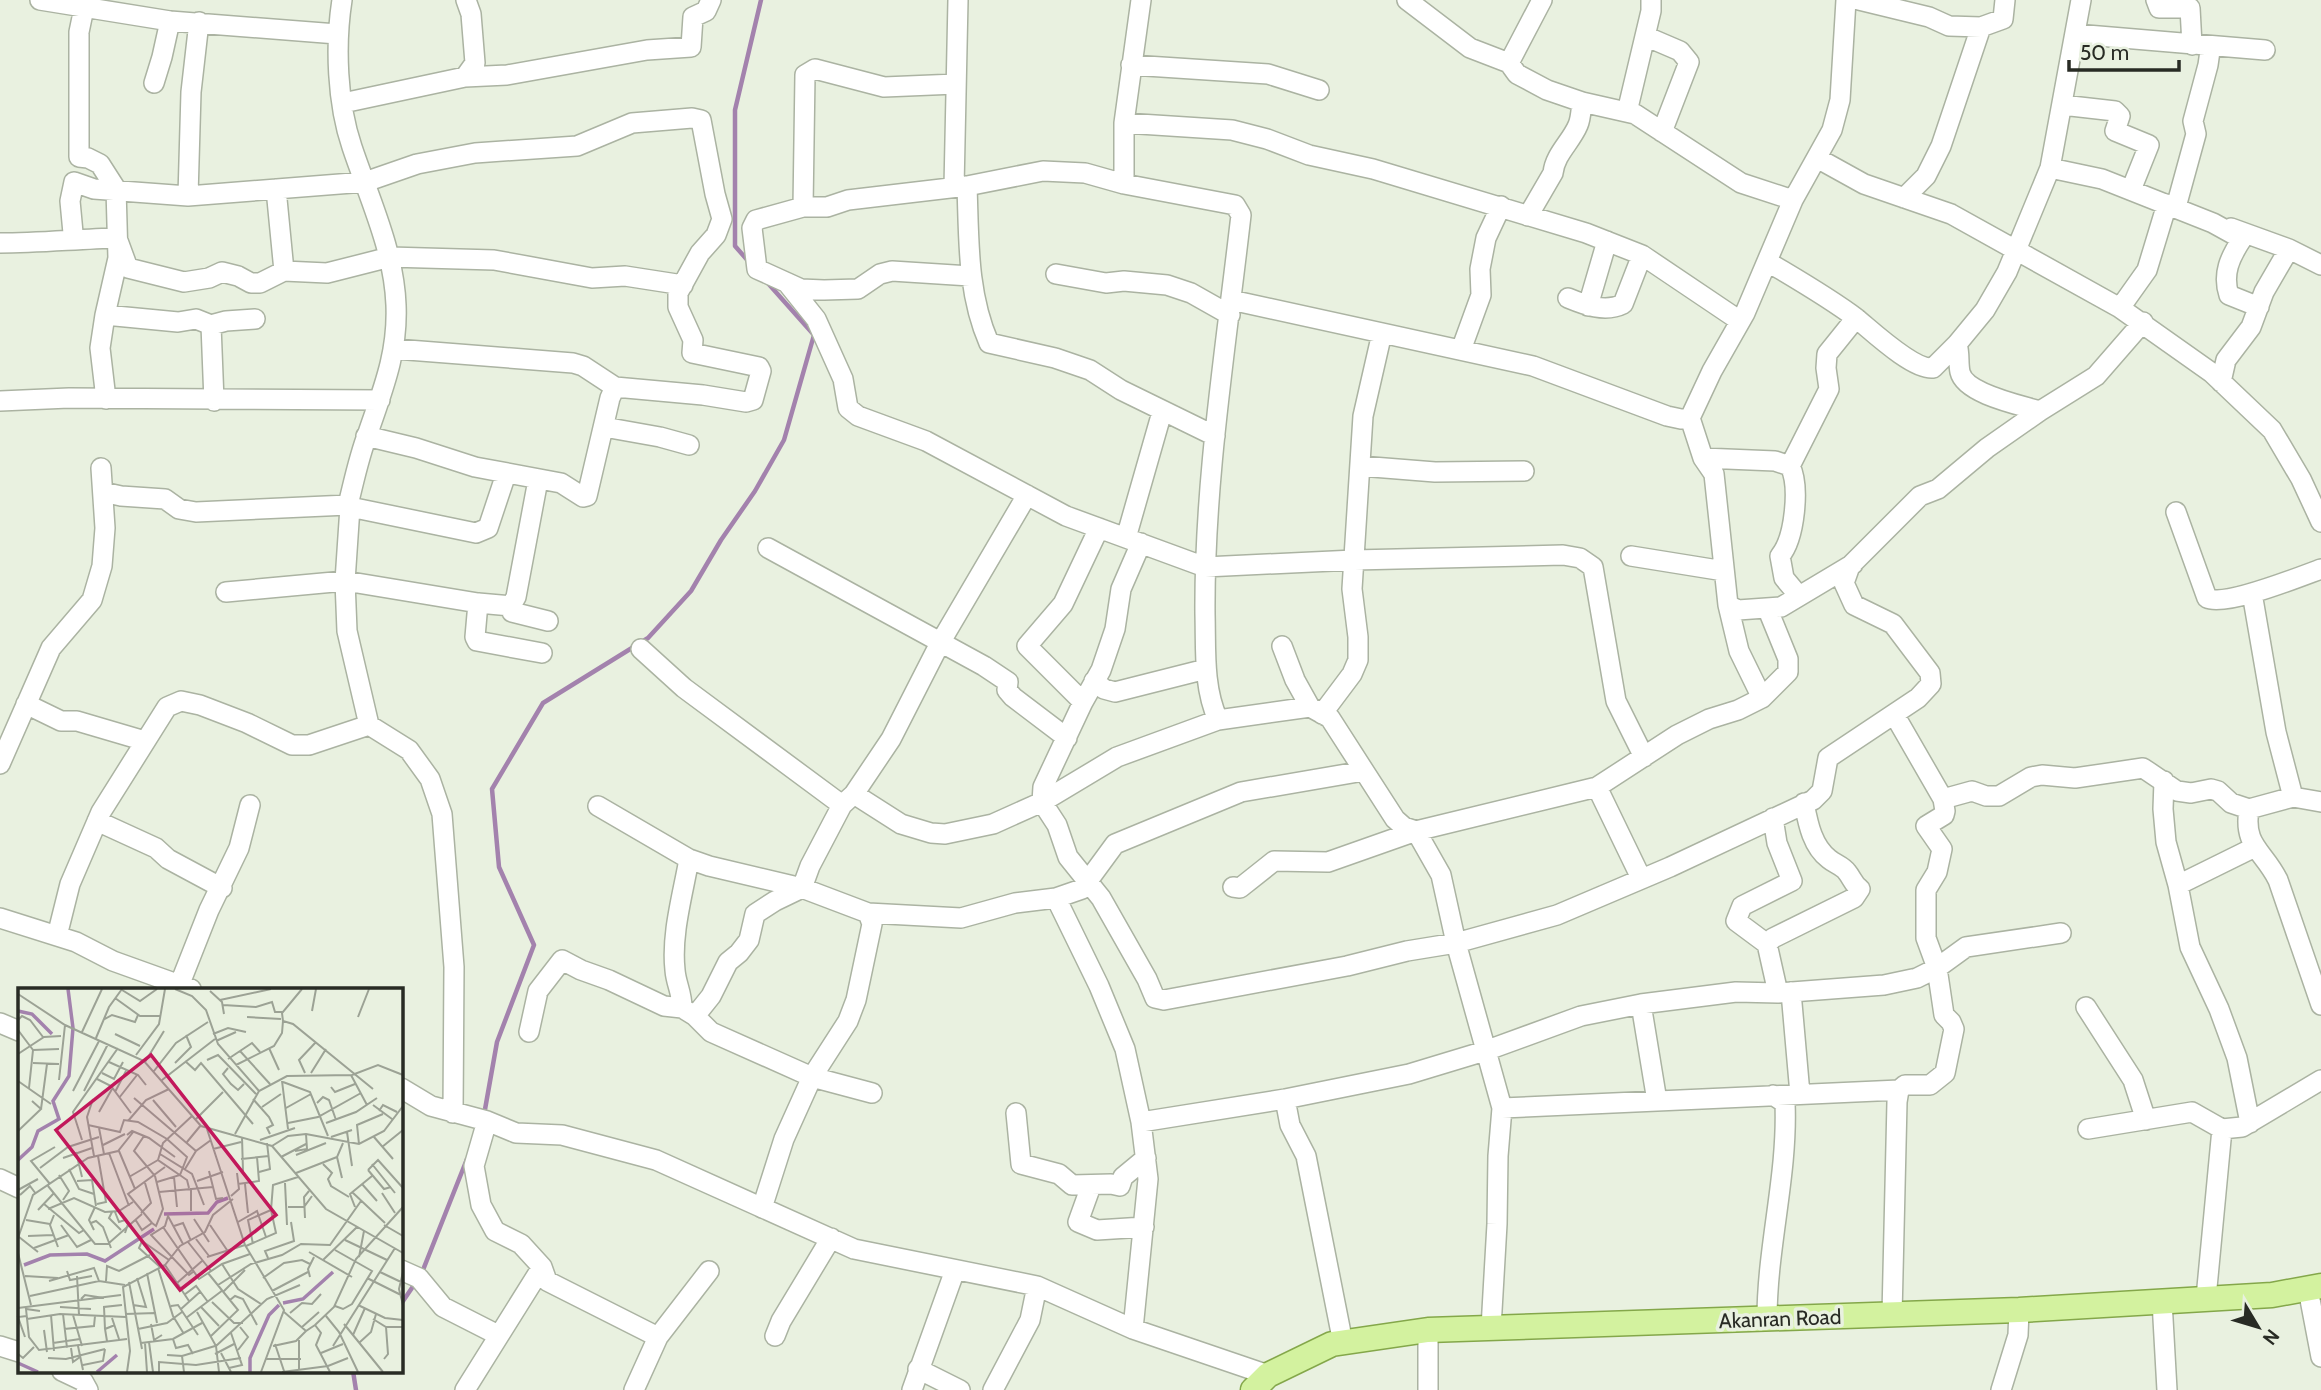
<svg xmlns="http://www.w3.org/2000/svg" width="2321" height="1390" viewBox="0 0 2321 1390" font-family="Cabin,sans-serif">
<rect width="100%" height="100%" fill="#e9f1e0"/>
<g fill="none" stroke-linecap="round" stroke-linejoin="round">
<path stroke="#a382ad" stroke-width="4.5" d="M 749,262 L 735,246 L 735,110 L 761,0
M 484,1115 L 497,1042 L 534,945 L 499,867 L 492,789 L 543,703 L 648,638 L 691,591 L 721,540 L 755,491 L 784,440 L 814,335 L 766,281
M 421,1275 L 467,1159
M 401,1304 L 416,1282
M 353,1371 L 356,1390"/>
<defs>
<path id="minor" d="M 40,0 L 170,21 L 337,34
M 342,0 C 335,45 337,103 352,147 C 369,198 394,250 396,305 C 398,353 383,389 368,433 C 359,456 354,481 348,505 L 350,507 L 345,581 L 347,631 L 369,725 L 409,750 L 430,779 L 442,814 L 454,967 L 453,1113
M 1407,0 L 1470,48 L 1509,63 L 1517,74 L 1547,90 L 1582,102 L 1635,114 L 1741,183 L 1793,200
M 1859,0 L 1929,17 L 1949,26 L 1981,27 L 2003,19 L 2005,0
M 2156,0 L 2159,8 L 2190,8 L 2192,45
M 84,8 L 79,32 L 79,157 L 88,158 L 100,164 L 116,189 L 118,258 L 105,315 L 100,348 L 106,399
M 2075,34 L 2265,50
M 1645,36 L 1680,51 L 1689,62 L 1662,132
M 1509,63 L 1542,0
M 1131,65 L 1268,74 L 1319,90
M 465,77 L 475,63 L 471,14 L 466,0
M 154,83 L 162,57 L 170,21
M 343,103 L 465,77 L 507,75 L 647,50 L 691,47 L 693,17 L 706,11 L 711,0
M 2062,105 L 2115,111 L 2120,116 L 2115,131 L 2149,145 L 2131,190
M 1627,112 L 1651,11 L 1651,0
M 1124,123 L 1232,130 L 1267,139 L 1309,155 L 1373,169 L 1586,233 L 1642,255 L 1740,321
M 1817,158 L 1864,184 L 1951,214 L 2120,308 L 2212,373 L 2272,430 L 2301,479 L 2321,522
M 2050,168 L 2102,179 L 2213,223 L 2242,239 C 2230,257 2222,274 2229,295 L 2259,307
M 1124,184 L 1124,123 L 1141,0
M 967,186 C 969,239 967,293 989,343 L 1055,358 L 1090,370 L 1121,390 L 1215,436
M 954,187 L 958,0
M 276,189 L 284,271
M 188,196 L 191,92 L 199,22
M 1904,198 L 1926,176 L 1941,146 L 1981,27
M 803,207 L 805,75 L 815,69 L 884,87 L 956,84
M 2176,207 L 2196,134 L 2193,121 L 2208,65 L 2210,51 L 2208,46
M 1528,216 L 1553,173 C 1555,154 1571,142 1578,125 C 1581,118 1581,109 1582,102
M 2231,228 L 2289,249 L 2321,265
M 71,240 L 73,233 L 70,201 L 74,182 L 94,189 L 188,196 L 365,182 L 417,164 L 475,153 L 577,146 L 632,123 L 692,118 L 701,120 L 715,194 L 722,219 L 716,235 L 700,253 L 678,293 L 678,307 L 693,340 L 692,353 L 759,367 L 761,371 L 753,400 L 746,402 L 703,395 L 615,387 L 583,366 L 573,363 L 395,349
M 0,243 C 39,243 78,239 117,238 L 128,268 L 184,282 L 209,278 L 222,272 L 238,276 L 251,283 L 260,283 L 284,271 L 327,273 L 390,257 L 494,260 L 592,278 L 625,276 L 683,285
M 1768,262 C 1798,280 1828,297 1856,318 C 1872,331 1913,370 1933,368 L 1957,344 L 1985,310 L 2007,272 L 2050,168 L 2081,0
M 1056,274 L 1106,283 L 1124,281 L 1167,285 L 1191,293 L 1230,315
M 970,276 L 892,271 L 880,274 L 858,289 L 824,290 L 801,289 L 757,269 L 752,228 L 756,220 L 803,207 L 827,207 L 848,200 L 967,186 L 1043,171 L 1085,173 L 1124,184 L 1235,205 L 1241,215 C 1226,347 1204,481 1205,614 C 1206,649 1203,687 1218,720
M 788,284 L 816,319 L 843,379 L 848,408 L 858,416 L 926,441 L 1066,516 L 1205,567 L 1354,560 L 1563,555 L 1580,558 L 1593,567 L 1616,701 L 1644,757
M 1568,298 C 1585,305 1605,313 1623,304 L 1642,255
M 1231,300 L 1533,366 L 1667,416 L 1681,419 L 1690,418
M 1588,306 L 1607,241
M 2120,308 L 2147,270 L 2167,204
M 105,315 L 178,322 L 196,319 L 211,325 L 226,321 L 255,319
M 211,325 L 214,401
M 1957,344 C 1960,354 1958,362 1960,372 C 1965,394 2020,405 2040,411
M 1461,350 L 1481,295 L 1480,269 L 1486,238 L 1501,206
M 2221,382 L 2226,360 L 2251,327 L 2264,292 L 2289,249
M 0,401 L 69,398 L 380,400
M 604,427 L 660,437 L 689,445
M 366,436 L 416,448 L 475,467 L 561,483 L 583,497 L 587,496 L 610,398 L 615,387
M 1703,458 L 1775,461 L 1790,466 C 1800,486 1795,538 1780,556 L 1784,578 L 1799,596
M 1360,466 L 1435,472 L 1524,471
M 1790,466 L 1829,389 L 1826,368 L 1827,354 L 1856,318
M 103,492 L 121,496 L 165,499 L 179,509 L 196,512 L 348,505
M 350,507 L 476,533 L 488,528 L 506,474
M 2176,512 L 2207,598 C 2225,607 2299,577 2321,569
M 1126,538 L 1162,412
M 1141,543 L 1121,589 L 1115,629 L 1101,670 L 1083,702 L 1043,787 L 1042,802 L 1057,825 L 1068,857 L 1101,898 L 1147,979 L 1155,998 L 1164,1000 L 1347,966 L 1407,951 L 1456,943 L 1557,915 L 1670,867 L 1813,800 L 1822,791 L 1828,758 L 1918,698 L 1931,684 L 1930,673 L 1893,624 L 1854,605 L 1844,583 L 1850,566 L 1920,496 L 1938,489 L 1987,448 L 2040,411 L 2096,376 L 2143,322
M 768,548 L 984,666 L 1008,682 L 1007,690 L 1013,697 L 1067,738
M 1631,556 L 1724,571
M 226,592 L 345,581 L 478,603 L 511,606 L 512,612 L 548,621
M 2252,593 L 2276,732 L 2293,797
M 478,603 L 475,637 L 477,641 L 542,653
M 1728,605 L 1738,610 L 1781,607 L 1853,564
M 511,606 L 516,597 L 538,480
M 1282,646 L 1295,680 L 1310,707
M 641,649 L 684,688 L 842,805
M 1094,681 L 1104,689 L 1115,692 L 1206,669
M 1762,698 L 1739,651 L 1728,605 L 1714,474 L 1703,458 L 1690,418 L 1712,371 L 1745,313 L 1793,200 L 1832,130 L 1840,100 L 1846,0
M 1083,702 L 1027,646 L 1063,604 L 1099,528
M 26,704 L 61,721 L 77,721 L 145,741
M 1322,714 L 1352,674 L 1358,660 L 1358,637 L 1352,589 L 1363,416 L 1382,333
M 0,764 L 51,648 L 92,600 L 102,566 L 105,528 L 101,468
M 2164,781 L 2163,809 L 2166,842 L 2178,885 L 2190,947 L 2219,1009 L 2237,1058 L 2250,1123
M 1597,787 L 1641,878
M 854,794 L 901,824 L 931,833 L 945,834 L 993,824 L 1042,802 L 1117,757 L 1218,720 L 1310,707 L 1330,718 L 1395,819 L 1404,827 L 1416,831 L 1441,875 L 1456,943 L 1502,1108 L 1498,1156 L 1497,1224 L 1491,1328
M 1943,799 L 1972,791 L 1986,796 L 1999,796 L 2031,777 L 2042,775 L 2075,778 L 2143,768 L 2177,791 L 2191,793 L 2211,789 L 2218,791 L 2231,803 L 2249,809 L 2293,797 L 2321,802
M 598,806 L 689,859 L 709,866 L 802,888 L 868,913 L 961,918 L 1015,903 L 1056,898 L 1082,889 L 1115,844 L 1241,792 L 1364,771
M 2249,809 C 2243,846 2263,850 2278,880 L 2321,1005
M 1773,818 L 1777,843 L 1792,881 L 1742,906 L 1736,921 L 1767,944 L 1778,993
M 97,821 L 156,848 L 168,859 L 222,888
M 2178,885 L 2255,847
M 1233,887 L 1240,888 L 1274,861 L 1328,862 L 1416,831 L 1597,787 L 1677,735 L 1709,719 L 1738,710 L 1762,698 L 1788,672 L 1788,659 L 1768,610
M 1056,898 L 1099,986 L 1125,1049 L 1141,1122 L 1148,1179 L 1133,1329
M 0,918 L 76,942 L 113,961 L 191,989
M 57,936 L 70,884 L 101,812 L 167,707 L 181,701 L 200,705 L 247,723 L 292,745 L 309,745 L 369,725
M 1767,944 L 1773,938 L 1854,898 L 1860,889 C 1853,884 1852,878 1847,872 C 1843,866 1835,864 1829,859 C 1812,846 1808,823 1804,803
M 179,986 L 209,910 L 239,848 L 250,805
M 1791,992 L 1800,1094
M 1641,1004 L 1657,1101
M 2086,1007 L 2133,1080 L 2146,1120
M 682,1008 C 682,992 676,984 675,970 C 671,934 683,894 689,859
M 695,1016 L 711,996 L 728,962 L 739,953 L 749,940 L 755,914 L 775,901 L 802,888 L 810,866 L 842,805 L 854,794 L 891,739 L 940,643 L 1027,495
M 0,1023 L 19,1031
M 529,1032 L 538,991 L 562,960 L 581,970 L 609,980 L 664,1006 L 682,1008 L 695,1016 L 711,1032 L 812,1077 L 872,1093
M 401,1088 L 431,1106 L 487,1121 L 516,1133 L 562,1135 L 656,1160 L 854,1249 L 1037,1286 L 1133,1329 L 1268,1375
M 1285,1099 L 1290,1125 L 1306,1156 L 1343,1343
M 1502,1108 L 1899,1090
M 1016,1113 L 1021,1164 L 1059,1174 L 1072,1185 L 1111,1184 L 1120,1186 L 1123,1177 L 1146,1158
M 487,1121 L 474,1166 L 481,1205 L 495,1231 L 521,1244 L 542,1267 L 547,1281 L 658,1337
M 1141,1122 L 1285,1099 L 1409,1074 L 1485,1051 L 1581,1016 L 1641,1004 L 1736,992 L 1778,993 L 1884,985 L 1917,978 L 1937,968 L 1966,947 L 2061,933
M 2088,1129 L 2192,1112 L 2222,1129 L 2242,1127 L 2321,1080
M 0,1179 L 19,1188
M 1091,1186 L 1078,1222 L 1097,1230 L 1144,1227
M 762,1208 L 784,1139 L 812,1077 L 848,1021 L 856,1000 L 872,924 L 868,913
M 401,1270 L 419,1278 L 443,1307 L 498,1335
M 2308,1289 L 2321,1357
M 2206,1298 L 2222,1129
M 2162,1301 L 2167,1390
M 1892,1315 L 1897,1102 L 1899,1090 L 1905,1085 L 1930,1085 L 1945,1073 L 1954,1029 L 1951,1022 L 1944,1015 L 1937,968 L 1926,938 L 1926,890 L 1937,872 L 1942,849 L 1926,826 L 1944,815 L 1945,811 L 1943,799 L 1894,714
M 1767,1319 C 1767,1246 1788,1175 1785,1103 L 1773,1095
M 775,1336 L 781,1321 L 831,1238
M 0,1346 L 19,1352
M 918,1369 L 960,1390
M 62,1371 L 83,1381 L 88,1390
M 465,1390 L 542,1267
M 634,1390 L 658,1337 L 709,1271
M 912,1390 L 955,1270
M 993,1390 L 1030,1320 L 1037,1286
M 1428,1390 L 1428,1330
M 2001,1390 L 2018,1335 L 2019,1310"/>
<path id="major" d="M 1253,1390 L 1268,1375 L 1332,1344 L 1428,1330 L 2019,1310 L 2272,1295 L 2321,1286"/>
</defs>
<use href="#minor" stroke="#abb3a2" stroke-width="22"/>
<use href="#major" stroke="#84a74a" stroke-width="27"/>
<use href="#minor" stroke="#fff" stroke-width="19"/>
<use href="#major" stroke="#d3f29f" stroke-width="24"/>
</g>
<g text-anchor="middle" stroke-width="7" stroke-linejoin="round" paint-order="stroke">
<g font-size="21" fill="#282b24" stroke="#e9f1e0">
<text transform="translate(1780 1319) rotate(-2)" y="7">Akanran Road</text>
</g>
</g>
<g transform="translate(18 988)">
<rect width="385" height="385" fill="#e9f1e0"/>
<path fill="none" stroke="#a382ad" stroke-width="3.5" d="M 0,23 L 14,26 L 34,46M 0,172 L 14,159 L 20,143 L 41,131 L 35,113 L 51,88 L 55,40 L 50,1M 146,226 L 190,225 L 199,214 L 210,210M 6,277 L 32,267 L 69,266 L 87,273 L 136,241M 265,315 L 285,311 L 315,284M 0,375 L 20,384M 79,384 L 99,367M 232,384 L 232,370 L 251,327 L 261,317"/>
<path fill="none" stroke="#9ca295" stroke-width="2" d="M 157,1 L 174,8 L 188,22 L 200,56 L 241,103M 284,1 L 264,25 L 265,33 L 275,36 L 355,101M 104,2 L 122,13 L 139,1M 192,3 L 204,14 L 206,26M 0,6 L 47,37 L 126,73 L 183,138 L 254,158 L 308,221 L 385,265M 97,10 L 122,28 L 143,28M 202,12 L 253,1M 205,17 L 238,19 L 254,14 L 257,24 L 265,24M 294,23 L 298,1M 229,29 L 263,31M 340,29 L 351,1M 0,32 L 4,28 L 12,32 L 25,49M 85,32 L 94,27 L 117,34 L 120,27M 0,42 L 15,62 L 11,100M 64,44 L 84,1M 97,46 L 122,58M 195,46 L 210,40 L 228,44M 78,50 L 91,19 L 104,1M 198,53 L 218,44M 251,60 L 261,82M 15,62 L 41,61M 222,63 L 252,96M 0,66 L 26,49 L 43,48M 118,67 L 141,36 L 147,1M 210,71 L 234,55 L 242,64M 189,72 L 200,67 L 238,106M 167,73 L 177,82 L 183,75 L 235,136M 91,74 L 120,87 L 128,97M 127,74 L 146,43M 15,75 L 41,76M 157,75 L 173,59 L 168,47M 218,77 L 256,58 L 264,45 L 265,33M 210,80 L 205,86 L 213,96 L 220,102 L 226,96M 136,83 L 158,55 L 190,34M 84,85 L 96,91 L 105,74M 287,85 L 281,72 L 298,54M 293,85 L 308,61M 333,87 L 349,117M 79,91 L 93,98 L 113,125M 41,92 L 47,37M 144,92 L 197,51M 0,93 L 33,116M 264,93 L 270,141M 265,94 L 292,104 L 310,148M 313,99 L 317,104 L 337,96M 55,103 L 81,53M 66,103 L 90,56M 97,104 L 108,83M 101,110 L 119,87M 116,110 L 178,163M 75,111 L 69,129 L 76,168M 235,111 L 251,129 L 255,137 L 249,140 L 252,146M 135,112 L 158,139M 299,115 L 305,109 L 311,112 L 318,132M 355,117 L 374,131M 244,119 L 263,106M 268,120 L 293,106M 23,121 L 29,76M 361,123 L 365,117 L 379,124M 81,124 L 94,101M 177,132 L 205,104M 110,133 L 128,112 L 151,101M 270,135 L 300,129 L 343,105M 308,135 L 338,124 L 359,110M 70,137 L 102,144 L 106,132 L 120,134 L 149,151 L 169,169 L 162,187 L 139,194M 81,140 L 86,166M 189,141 L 227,257 L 266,322 L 243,384M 0,143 L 23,121 L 14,113M 329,144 L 334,178M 217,146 L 241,103 L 269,88 L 334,87 L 360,77 L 385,87M 109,147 L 114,143 L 131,150 L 157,169M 224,149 L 225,183M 313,149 L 334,142M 356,149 L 375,171M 64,152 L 55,124 L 100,60M 242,152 L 277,140M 169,154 L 183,137M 341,156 L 339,137 L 365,126M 85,157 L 107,146M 254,158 L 270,148 L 288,146 L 341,156 L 366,143 L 385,118M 364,159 L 385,142M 195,161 L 223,154M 101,163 L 117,201M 277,163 L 289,161 L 288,146M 58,164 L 64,189M 91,165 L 111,218M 142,166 L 174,186 L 186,217M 278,167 L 308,155M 263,169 L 288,156M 45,170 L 74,160M 223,171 L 251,168M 305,176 L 314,185 L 310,191 L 313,198 L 331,209M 354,176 L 377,205M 22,180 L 50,159 L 81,149M 51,181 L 61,201 L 76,206M 167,181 L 178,163 L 193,152M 350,182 L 360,172 L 385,200M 350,182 L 366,201 L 373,199M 191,183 L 198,211 L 205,210M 241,184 L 252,181 L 249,155M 278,185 L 319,169M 41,187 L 51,203 L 45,212M 111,189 L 140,172M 156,189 L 159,219M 324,190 L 319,169 L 325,155M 59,193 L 74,192 L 78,218M 179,193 L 205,184M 267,195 L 269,237M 32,196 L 13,173 L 37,159M 220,196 L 241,193 L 239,169M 227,196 L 230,225M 344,196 L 359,213M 30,198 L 77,256 L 92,256M 171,200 L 169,192 L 140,172 L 145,155 L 174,128M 173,200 L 173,223M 0,202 L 20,191M 141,204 L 195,199M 334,204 L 367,235M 364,205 L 377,225M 2,207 L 12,198 L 18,206M 213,208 L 221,201 L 219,185M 26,216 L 61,245 L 66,242M 79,216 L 88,214 L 80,168M 270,219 L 286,219 L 294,208M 337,219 L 332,206 L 354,188M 30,221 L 56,210 L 87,224 L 101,223 L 115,214M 20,222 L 36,205M 94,224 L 91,230 L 103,242M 97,224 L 101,234 L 107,232 L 110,236 L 107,245M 123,225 L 133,215 L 127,195M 36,227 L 32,237 L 40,259M 287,230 L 286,209 L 291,203M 117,231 L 124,242 L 134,235 L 138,238 L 145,221 L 137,188 L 116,163 L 126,148M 176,231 L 191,254M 8,232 L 32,236M 220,234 L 239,223 L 248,249M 73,235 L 78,233 L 85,239 L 93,260M 134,235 L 110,206 L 147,179M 43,237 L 59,259 L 73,252M 192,237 L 209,262M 366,237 L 385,248M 156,238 L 165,235 L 173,253M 145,239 L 181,291 L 204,276 L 232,266M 76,242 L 71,232 L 77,219M 10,248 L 35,247M 1,249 L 20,264M 0,250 L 15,207 L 70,170 L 100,163 L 116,143M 178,251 L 191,268M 327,252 L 369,272M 170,254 L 193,283M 91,255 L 124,226M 165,256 L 150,228 L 147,238 L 133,247 L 171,287 L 175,284M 235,256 L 230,232 L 253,222M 228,258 L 258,245 L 253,222 L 255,197 L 280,189M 16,260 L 51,247M 317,262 L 354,283 L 334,316 L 325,321 L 317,318M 291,264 L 334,289M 0,265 L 13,317M 189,269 L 227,257M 341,269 L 346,243M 250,270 L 247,263 L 276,253 L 273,234M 305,272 L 339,239M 204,276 L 220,301 L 243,316M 147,277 L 171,313M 142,279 L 121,260 L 124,253 L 151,272M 140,280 L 155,328 L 166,346M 49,283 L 52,292 L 74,288M 362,284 L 383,294M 385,284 L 381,301 L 385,317M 129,285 L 139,335M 190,285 L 220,322 L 193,348M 7,288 L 40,290M 59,288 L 61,327M 292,289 L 290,281 L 296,269M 245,290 L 266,275 L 284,272 L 292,276M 349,290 L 383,307M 31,293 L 76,280 L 81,293M 88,293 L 89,278 L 101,283 L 132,267M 111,294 L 124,361M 159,295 L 184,273M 200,297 L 233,276 L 264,267 L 283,256 L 312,257 L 343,213M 206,303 L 227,282M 254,303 L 290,284M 166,307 L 178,298 L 190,314M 12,308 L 81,293 L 107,297M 63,311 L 67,307 L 86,310M 212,312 L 217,308 L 225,311 L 239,337M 194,314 L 216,335 L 225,335M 115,317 L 128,319 L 119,290M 340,317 L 367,330 L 385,332M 153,318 L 160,317 L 180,347M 42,319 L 73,321M 183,319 L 201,338M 0,320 L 103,307M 163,321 L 183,303M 22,323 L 8,321 L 11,349 L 21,362 L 109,351M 179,324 L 198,358 L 201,384M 266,324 L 288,343 L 297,337 L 303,345 L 298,357 L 312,384M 272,325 L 284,315 L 294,316 L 303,306M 45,326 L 49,360M 107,326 L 138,325M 33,327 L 36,363M 55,327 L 64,358M 308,328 L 321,344 L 340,384M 94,330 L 101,351M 168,330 L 205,302M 9,331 L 42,326 L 108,329M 355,331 L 368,339 L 385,339M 133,336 L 136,352 L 144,347M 326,336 L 365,384M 297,337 L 316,319 L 338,271 L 385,219M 284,339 L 301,324M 46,341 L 76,338 L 77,328M 87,341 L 86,319 L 104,317M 120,341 L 149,335 L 164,324M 26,342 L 29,364M 335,347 L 347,320M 7,349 L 0,329 L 9,328M 155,351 L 158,360 L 170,357 L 175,366M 281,352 L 281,382M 89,353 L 87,341 L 97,337M 131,354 L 135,384M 342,354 L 353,344 L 358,326M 35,355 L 62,351M 123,355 L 155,351 L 184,335M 127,355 L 129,384M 257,356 L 266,383M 60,358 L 65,382M 198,358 L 249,311 L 282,297M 255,358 L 278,353 L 288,343M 315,358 L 377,260M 53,360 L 55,374 L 62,369M 220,362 L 230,349 L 222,339M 203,365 L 213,384M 303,365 L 325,356M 0,366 L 5,370 L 16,359M 197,366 L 216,356M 149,367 L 164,368 L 166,384M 164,368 L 197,358M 30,370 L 48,371 L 87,361M 247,371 L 283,371M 366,371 L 370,366 L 368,339M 65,377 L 85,373 L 87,361M 211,380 L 224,377 L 213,345M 109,384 L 112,363 L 105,299 L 147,277 L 162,258 L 187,244 L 195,227 L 215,211M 141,384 L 141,374 L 178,377 L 223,370M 264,384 L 310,378 L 330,370"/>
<path fill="#c2185b" fill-opacity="0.15" stroke="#c2185b" stroke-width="3.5" d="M 133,67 L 258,227 L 162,302 L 38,142 Z"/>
<rect width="385" height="385" fill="none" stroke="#282b24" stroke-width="3.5"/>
</g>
<g transform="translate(2258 1327) rotate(128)" stroke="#e9f1e0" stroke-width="5" paint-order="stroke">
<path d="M0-5L12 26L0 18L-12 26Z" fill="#282b24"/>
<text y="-10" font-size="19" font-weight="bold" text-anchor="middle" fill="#282b24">N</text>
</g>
<path d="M2069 60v10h110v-10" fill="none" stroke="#282b24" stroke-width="3.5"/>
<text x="2080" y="60" font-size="21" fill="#282b24" stroke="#e9f1e0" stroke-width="5" paint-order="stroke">50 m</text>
</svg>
